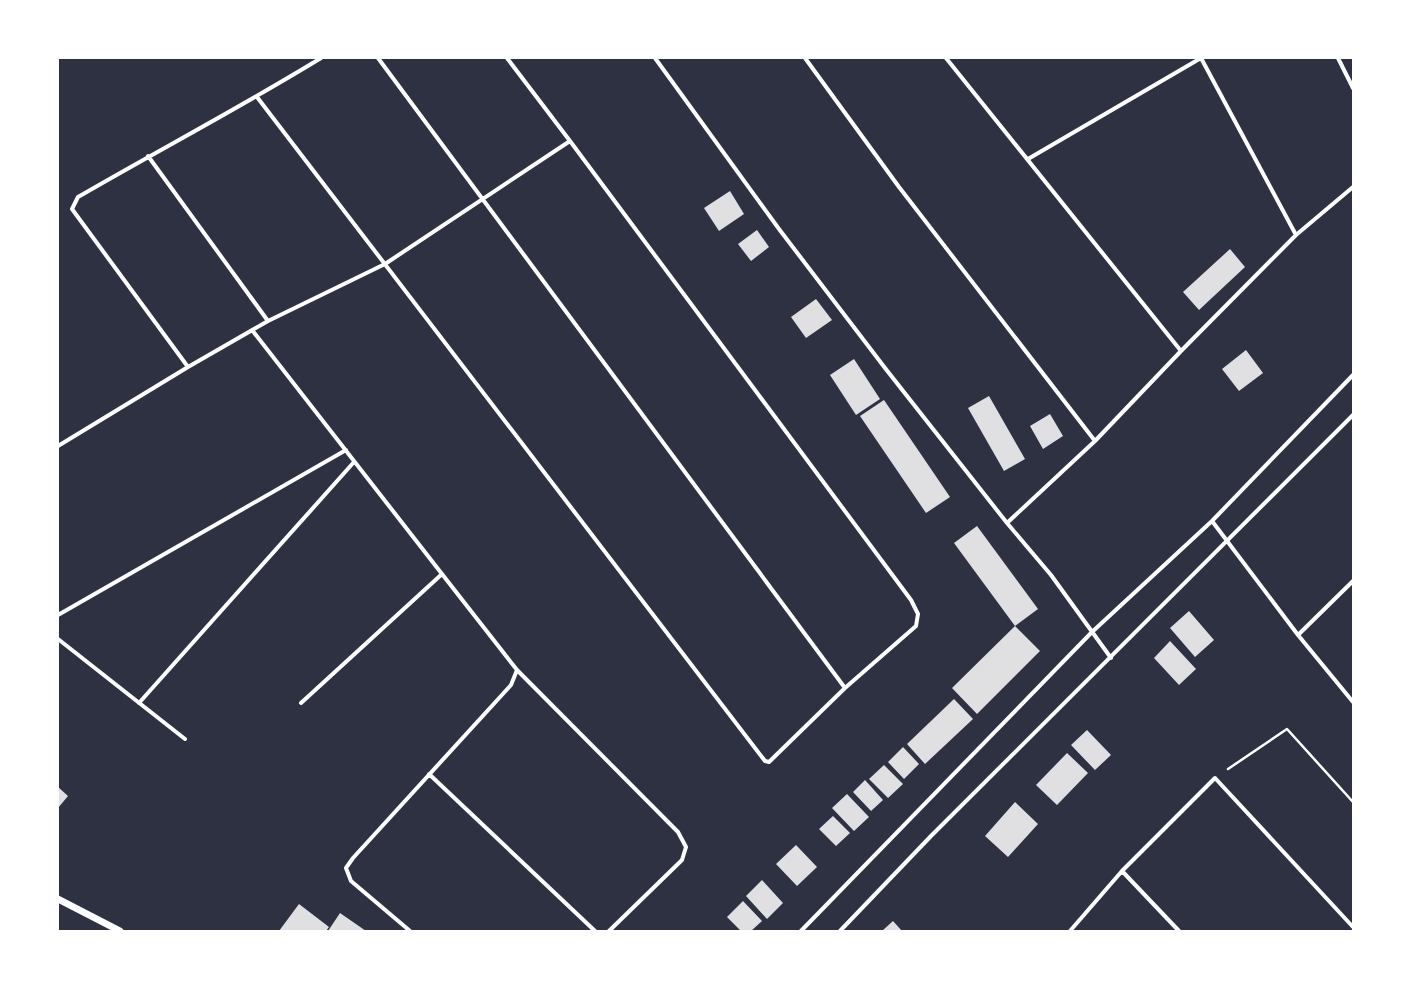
<svg xmlns="http://www.w3.org/2000/svg" width="1411" height="989" viewBox="0 0 1411 989" font-family="'PT Sans Narrow',sans-serif">
<rect width="100%" height="100%" fill="#2d3142"/>
<path fill="#e0e0e3" d="M 730,191 L 744,214 L 719,231 L 704,208 Z
M 757,230 L 769,247 L 751,261 L 738,244 Z
M 1230,249 L 1245,267 L 1199,310 L 1183,292 Z
M 816,299 L 832,320 L 806,338 L 791,317 Z
M 1246,350 L 1263,373 L 1239,391 L 1222,369 Z
M 854,359 L 880,399 L 856,415 L 830,375 Z
M 989,396 L 1025,459 L 1004,471 L 968,408 Z
M 884,400 L 950,497 L 926,513 L 860,416 Z
M 1050,414 L 1063,436 L 1043,449 L 1030,426 Z
M 977,526 L 1038,609 L 1015,626 L 954,543 Z
M 1189,611 L 1214,640 L 1195,657 L 1170,628 Z
M 1015,626 L 1040,651 L 977,714 L 952,688 Z
M 1170,641 L 1196,669 L 1179,685 L 1154,658 Z
M 954,699 L 973,719 L 925,764 L 907,744 Z
M 1087,730 L 1111,755 L 1095,770 L 1071,745 Z
M 903,747 L 919,764 L 904,779 L 888,762 Z
M 1067,753 L 1088,773 L 1057,805 L 1036,785 Z
M 884,765 L 903,784 L 888,798 L 869,779 Z
M 865,780 L 883,800 L 871,811 L 853,792 Z
M 58,787 L 68,796 L 58,808 Z
M 847,794 L 869,817 L 854,831 L 832,808 Z
M 1015,802 L 1038,824 L 1008,857 L 985,836 Z
M 833,816 L 850,833 L 836,846 L 819,829 Z
M 796,845 L 817,867 L 797,886 L 776,864 Z
M 762,880 L 783,903 L 767,919 L 746,896 Z
M 743,901 L 762,921 L 751,931 L 741,931 L 727,917 Z
M 299,904 L 329,927 L 326,931 L 279,931 Z
M 340,913 L 366,931 L 328,931 Z
M 893,921 L 902,931 L 882,931 Z"/>
<g fill="none" stroke-linecap="round" stroke-linejoin="round">
<path stroke="#fff" stroke-width="2.5" d="M 1228,769 L 1287,729 L 1353,802"/>
<path stroke="#fff" stroke-width="4" d="M 378,58 L 845,688
M 507,58 L 570,141
M 655,58 L 779,229 L 885,368 L 1007,523 L 1051,575 L 1111,658
M 805,58 L 899,187 L 1095,441
M 946,58 L 1181,351
M 1201,58 L 1296,235
M 1338,58 L 1353,88
M 148,156 L 268,321
M 1028,159 L 1201,58
M 252,330 L 442,574 L 301,703
M 188,367 L 72,209 L 78,197 C 159,150 241,107 321,58
M 58,446 L 188,367 L 268,321 L 385,264 L 570,141 L 911,600 L 918,614 L 916,626 L 845,688 L 769,762 L 765,761 L 257,97
M 1212,521 L 1298,635 L 1353,702
M 1007,523 L 1095,441 L 1181,351 L 1296,235 L 1353,187
M 442,574 L 517,670 L 678,832 L 686,847 L 682,860 L 609,931
M 58,615 L 346,450
M 1298,635 L 1353,581
M 58,639 L 185,739
M 139,703 L 354,462
M 429,774 L 595,931
M 1122,871 L 1179,931
M 410,931 L 351,881 L 346,868 L 353,858 L 511,685 L 517,670
M 801,931 L 1092,632 L 1212,521 L 1353,375
M 840,931 L 931,836 L 1353,415
M 1070,931 L 1122,871 L 1215,778 L 1353,927"/>
<path stroke="#fff" stroke-width="7" d="M 58,899 L 120,931"/>
</g>
<rect width="1411" height="989" fill="none" stroke="#ffffff" stroke-width="118"/>
</svg>
